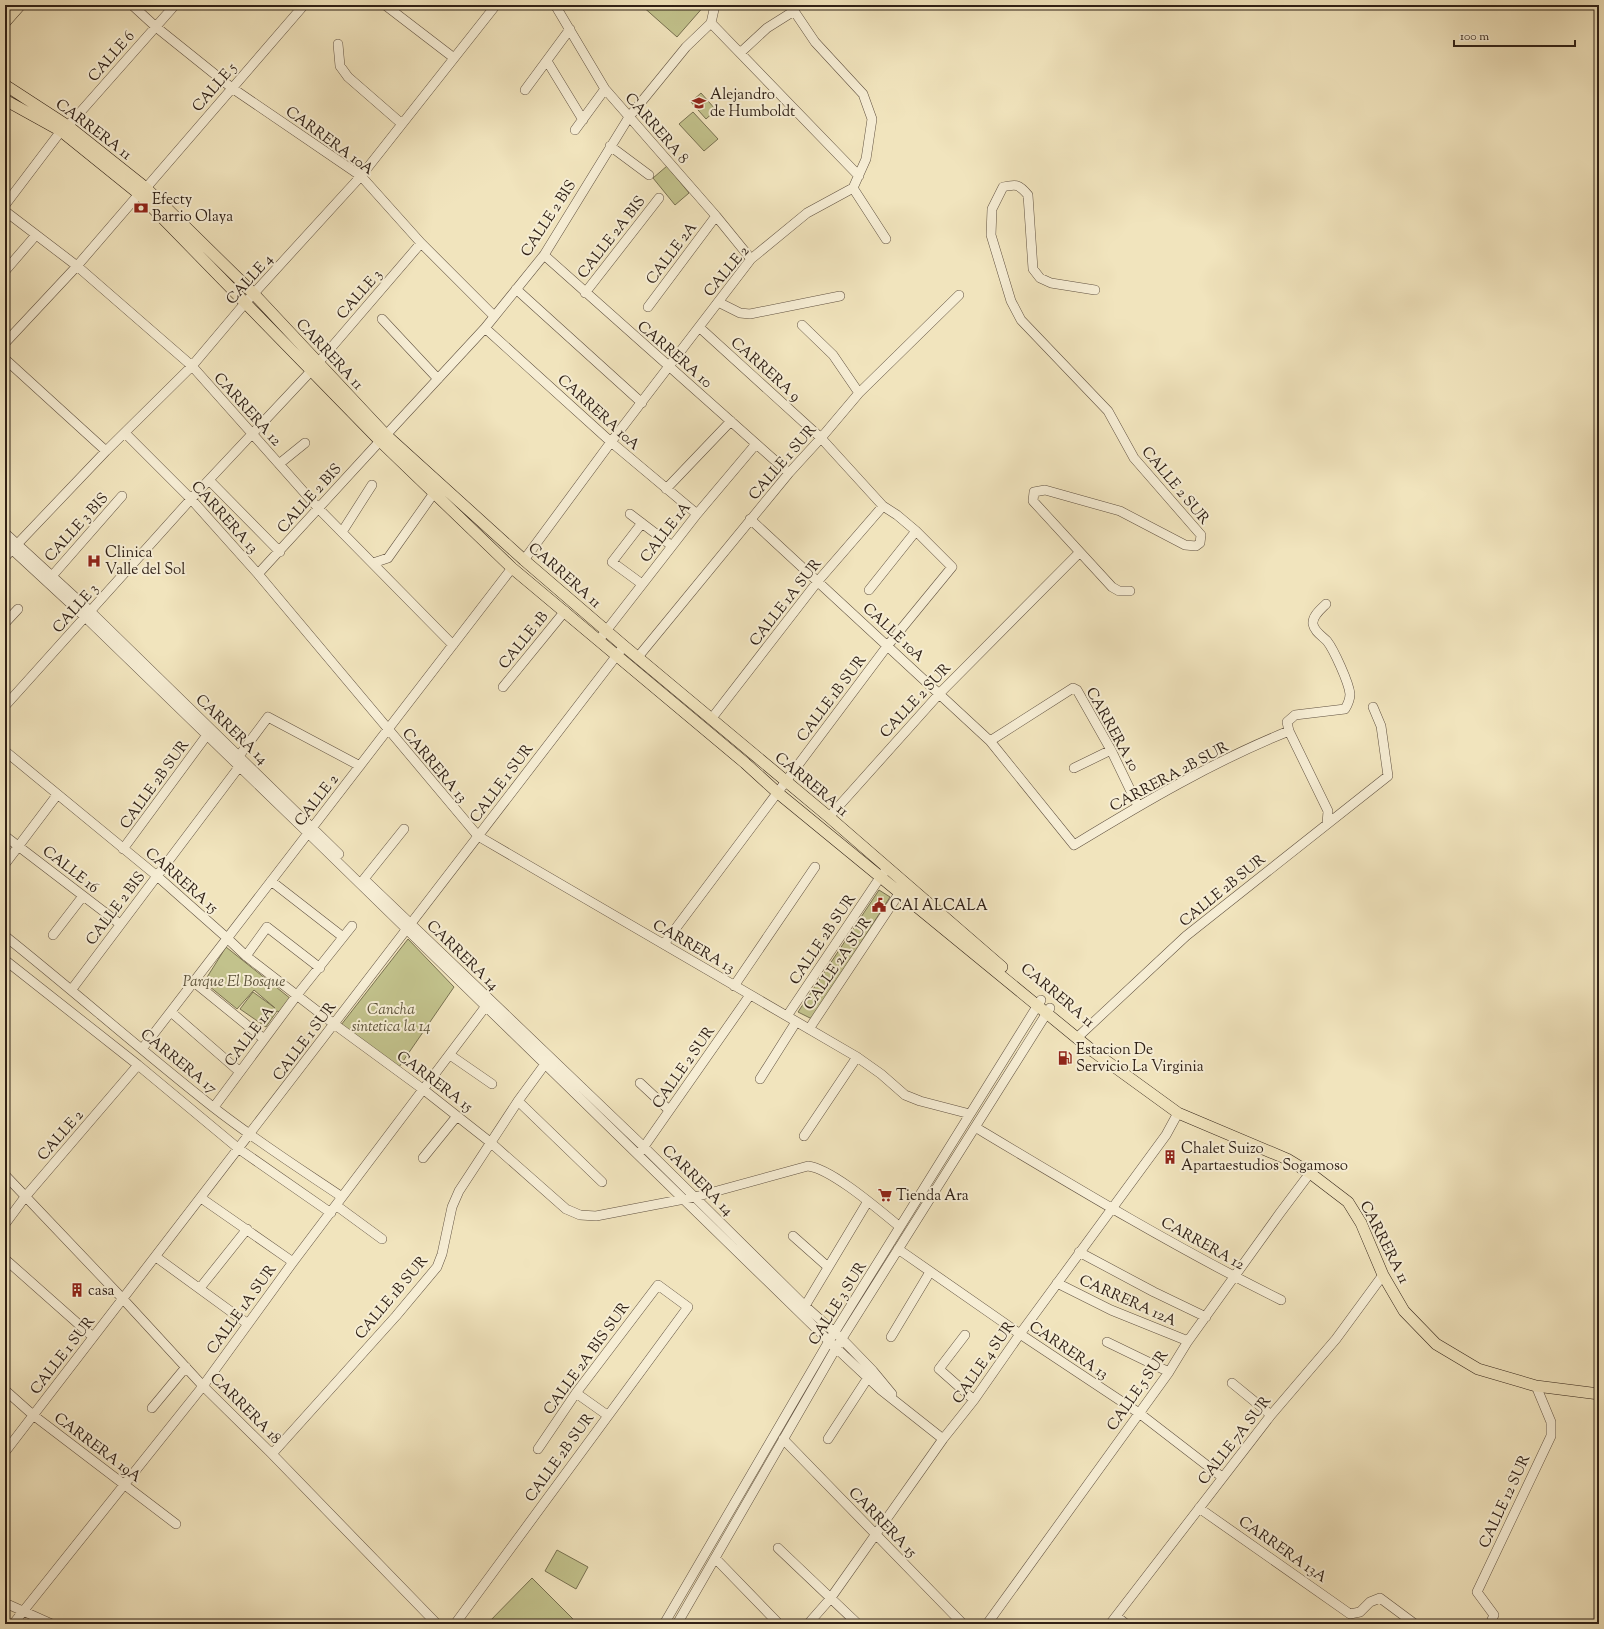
<svg xmlns="http://www.w3.org/2000/svg" width="1604" height="1629" viewBox="0 0 1604 1629" font-family="'Sorts Mill Goudy',serif">
<rect width="100%" height="100%" fill="#f1e4bd"/>
<filter id="stains"><feTurbulence type="fractalNoise" baseFrequency=".005" numOctaves="4"/><feColorMatrix values="0 0 0 0 .2 0 0 0 0 .09 0 0 0 0 .02 0 0 0 .5 -.17"/></filter>
<radialGradient id="worn" r=".72"><stop offset=".6" stop-color="#630" stop-opacity="0"/><stop offset="1" stop-color="#630" stop-opacity=".3"/></radialGradient>
<path fill="#c2c28c" stroke="#787151" d="M 641,5 L 705,5 L 677,37 Z
M 701,93 L 716,110 L 706,119 L 691,102 Z
M 693,112 L 718,139 L 704,151 L 679,124 Z
M 667,166 L 689,193 L 675,205 L 653,178 Z
M 879,890 L 890,897 L 812,1019 L 798,1012 Z
M 408,939 L 454,987 L 399,1067 L 341,1025 Z
M 226,947 L 291,999 L 280,1012 L 277,1011 L 266,1027 L 240,1009 L 253,992 L 275,1008 L 254,990 L 237,1009 L 204,982 Z
M 557,1550 L 588,1567 L 576,1589 L 545,1571 Z
M 532,1578 L 578,1624 L 487,1624 Z"/>
<g fill="none" stroke-linecap="round" stroke-linejoin="round">
<defs>
<path id="minor" d="M 132,5 L 156,27 L 232,88 L 361,176 L 421,243 L 494,316
M 385,5 L 454,58
M 555,5 L 605,89 L 716,216 L 751,259
M 711,23 L 859,176
M 338,44 L 340,66 L 348,77 L 402,124
M 740,53 L 767,28 L 794,11
M 547,61 L 583,120
M 525,90 L 570,29
M 68,126 L 175,5
M 575,130 L 605,89
M 610,146 L 649,175
M 146,188 L 304,5
M 853,188 L 886,239
M 5,205 L 61,131
M 5,211 L 77,266 L 192,366 L 319,509 L 453,645
M 544,255 L 789,473
M 5,271 L 36,235
M 516,289 L 642,403
M 1095,290 L 1051,283 L 1040,278 L 1033,269 L 1028,195 C 1019,184 1016,184 1003,187 L 992,209 L 991,235 L 1011,301 L 1021,320 L 1108,411 L 1134,458 L 1201,535 L 1200,543 L 1196,546 L 1185,545 L 1120,511 L 1045,490 L 1034,492 L 1033,501 L 1112,587 L 1119,591 L 1130,591
M 585,293 L 659,198
M 718,302 L 740,313 L 750,314 L 840,296
M 648,307 L 716,216
M 382,319 L 438,379
M 802,325 L 833,355 L 859,393
M 485,328 L 611,442 L 697,514
M 5,343 L 77,266 L 139,194
M 5,359 L 106,451
M 318,363 L 421,243
M 125,433 L 191,499 L 258,574 L 478,836 L 857,1057 L 881,1074 L 905,1095 L 920,1101 L 970,1114
M 386,435 L 485,328 L 544,255 L 629,117 L 686,47 L 711,23 L 715,5
M 279,464 L 305,443
M 209,480 L 280,552
M 666,489 L 731,421
M 630,514 L 672,546
M 750,519 L 990,741 L 1074,845 C 1143,803 1214,761 1289,731
M 642,523 L 612,562 L 642,584
M 342,532 L 372,485
M 5,533 L 90,611 L 339,854
M 5,543 L 85,617 L 308,833 L 836,1348 L 881,1390 L 943,1439
M 5,557 L 106,451 L 192,366 L 246,302 L 361,176 L 496,5
M 524,560 L 611,442 L 751,259 L 807,213 L 853,188 L 866,159 L 872,119 L 863,94 L 815,42 L 790,5
M 373,563 L 388,558 L 434,493
M 258,574 L 380,441
M 52,576 L 122,496
M 869,590 L 916,531
M 1326,604 C 1321,609 1312,616 1313,624 C 1314,631 1322,636 1327,641 C 1334,650 1349,683 1350,694 C 1350,700 1348,704 1345,709 L 1295,715 L 1287,722 L 1289,731 L 1328,811 L 1327,824
M 5,623 L 18,609
M 599,640 L 697,514 L 756,444
M 638,657 L 789,473 L 821,438 L 859,393 L 959,295
M 503,687 L 565,611
M 5,706 L 191,499 L 312,370
M 712,718 L 818,581 L 883,506
M 990,741 L 1073,688 L 1077,690 L 1111,750 L 1138,806
M 5,751 L 157,876 L 227,938 L 246,956 L 334,1024 L 424,1090 L 490,1142 L 566,1209 L 580,1215 L 596,1216 L 695,1197 L 808,1166 C 832,1169 879,1210 900,1227
M 239,756 L 268,717 L 360,766
M 1074,768 L 1111,750
M 829,817 L 940,693 L 1079,553
M 5,836 L 120,924
M 123,849 L 207,735
M 5,864 L 57,795
M 364,879 L 404,829
M 365,880 L 644,1147 L 805,1306 L 842,1339 L 873,1371 L 892,1394
M 271,881 L 343,937
M 53,935 L 83,896
M 5,936 C 75,992 143,1052 213,1107 C 255,1140 299,1168 342,1197
M 664,944 L 888,645 L 952,567 L 916,531 L 897,515 L 883,506 L 821,438 L 699,327
M 246,956 L 267,927 L 320,968
M 5,960 L 138,1065 L 239,1149 L 331,1213
M 194,982 L 264,1039
M 734,986 L 815,867
M 72,989 L 239,767
M 171,1012 L 240,1072
M 787,1016 L 881,876 L 888,868
M 809,1029 L 900,892
M 1077,1039 L 1081,1034 L 1186,936 L 1388,776 L 1381,726 L 1373,707
M 142,1049 L 512,568
M 450,1055 L 492,1084
M 760,1079 L 796,1022
M 640,1083 L 669,1110
M 518,1101 L 602,1182
M 214,1107 L 297,995 L 352,926
M 975,1127 C 1075,1187 1176,1248 1281,1300
M 804,1136 L 857,1057
M 641,1151 L 750,995
M 423,1158 L 457,1116
M 5,1175 L 123,1299 L 203,1386 L 272,1454 L 437,1624
M 201,1198 L 293,1262
M 337,1206 L 382,1239
M 5,1224 L 25,1197 L 138,1065
M 793,1236 L 828,1267
M 898,1249 L 1020,1334 L 1139,1413 L 1222,1477
M 1079,1252 L 1154,1292 L 1206,1317
M 156,1257 L 248,1324
M 5,1259 L 93,1337
M 1057,1283 L 1111,1310 L 1188,1341
M 200,1288 L 247,1229
M 805,1306 L 868,1201
M 965,1335 L 939,1369 L 974,1400
M 891,1337 L 930,1272
M 1107,1342 L 1169,1372
M 1232,1383 L 1271,1415
M 5,1390 L 33,1415 L 176,1524
M 576,1393 L 607,1415
M 152,1408 L 186,1367
M 783,1439 L 963,1624
M 828,1439 L 871,1373
M 5,1452 L 624,646
M 272,1454 L 396,1316 L 437,1267 L 442,1254 L 452,1207 L 459,1191 L 518,1101 L 548,1060
M 1199,1508 L 1350,1614 L 1360,1612 L 1370,1602 L 1380,1598 L 1415,1624
M 778,1548 L 858,1624
M 715,1558 L 779,1624
M 5,1603 L 52,1624
M 1116,1616 L 1126,1624
M 13,1624 L 203,1386 L 293,1262 L 486,1006
M 455,1624 L 688,1307 L 658,1285 L 576,1393 L 538,1449
M 664,1624 L 829,1341 L 1041,1000
M 677,1624 L 836,1348 L 1050,1008
M 808,1624 L 830,1599 L 943,1439 L 974,1400 L 1020,1334 L 1166,1135 L 1178,1113
M 987,1624 L 1169,1372 L 1188,1341 L 1280,1213 L 1310,1173
M 1110,1624 L 1271,1415 L 1336,1339 L 1383,1275
M 1490,1624 L 1494,1615 L 1477,1592 L 1551,1436 L 1551,1422 L 1536,1386"/>
<path id="major" d="M 5,22 L 20,5
M 5,85 L 68,126 L 146,188 L 254,294 L 386,435 L 524,560 L 624,646 L 829,817 L 1002,967
M 5,100 L 61,131 L 139,194 L 380,441 L 512,568 L 745,763 L 778,793 L 1094,1052 L 1178,1113 L 1287,1159 L 1310,1173 L 1348,1202 L 1361,1223 L 1383,1275 L 1404,1311 L 1436,1344 L 1478,1369 L 1536,1386 L 1599,1394"/>
</defs>
<use href="#minor" stroke="#605140" stroke-width="10"/>
<use href="#major" stroke="#2f2016" stroke-width="12"/>
<use href="#minor" stroke="#f6edd4" stroke-width="9"/>
<use href="#major" stroke="#f1e4bd" stroke-width="11"/>
</g>
<defs>
<symbol id="school-bare" viewBox="-9 -9 18 18"><path d="M0-5L7-2L0 1L-7-2ZM-4 1L0 2.5L4 1V4Q0 6-4 4Z" fill="#8f2418" stroke="#f6edd4" stroke-width="2.5" paint-order="stroke"/></symbol>
<symbol id="bank-bare" viewBox="-9 -9 18 18"><path d="M-6-4H6V4H-6ZM0-2.3a2.3 2.3 0 1 0 0 4.6a2.3 2.3 0 1 0 0-4.6Z" fill="#8f2418" stroke="#f6edd4" stroke-width="2.5" paint-order="stroke"/></symbol>
<symbol id="hospital-bare" viewBox="-9 -9 18 18"><path d="M-5-5h3v3.5h4V-5h3V5h-3V1.5h-4V5h-3Z" fill="#8f2418" stroke="#f6edd4" stroke-width="2.5" paint-order="stroke"/></symbol>
<symbol id="civic-bare" viewBox="-9 -9 18 18"><path d="M-.6-6.5H3V-4.5H.6V-3L4-1V1h2V6H-6V1h2V-1L-.6-3ZM-1.2 2.5V6h2.4V2.5Z" fill="#8f2418" stroke="#f6edd4" stroke-width="2.5" paint-order="stroke"/></symbol>
<symbol id="fuel-bare" viewBox="-9 -9 18 18"><path d="M-5.5-6h7V0h2V4h1.3V-2.5L3-4.5l.8-.8L6-3V5H2.5V1h-1V6h-7ZM-4.2-4.7v3.2H.2V-4.7Z" fill="#8f2418" stroke="#f6edd4" stroke-width="2.5" paint-order="stroke"/></symbol>
<symbol id="building-bare" viewBox="-9 -9 18 18"><path d="M-4-6H4V6H1V3H-1V6H-4ZM-2.5-4.3h1.7v1.8h-1.7ZM.8-4.3h1.7v1.8H.8ZM-2.5-1h1.7V.8h-1.7ZM.8-1h1.7V.8H.8Z" fill="#8f2418" stroke="#f6edd4" stroke-width="2.5" paint-order="stroke"/></symbol>
<symbol id="supermarket-bare" viewBox="-9 -9 18 18"><path d="M-6-5.5h2.5l.6 2H6L4.5 2H-2.5L-4.4-4H-6ZM-1.5 3.2a1.3 1.3 0 1 0 .1 0ZM3 3.2a1.3 1.3 0 1 0 .1 0Z" fill="#8f2418" stroke="#f6edd4" stroke-width="2.5" paint-order="stroke"/></symbol>
</defs>
<g fill-rule="evenodd">
<use href="#school-bare" x="689" y="93" width="20" height="20"/>
<use href="#bank-bare" x="131" y="198" width="20" height="20"/>
<use href="#hospital-bare" x="84" y="551" width="20" height="20"/>
<use href="#civic-bare" x="869" y="895" width="20" height="20"/>
<use href="#fuel-bare" x="1055" y="1048" width="20" height="20"/>
<use href="#building-bare" x="1160" y="1147" width="20" height="20"/>
<use href="#supermarket-bare" x="875" y="1185" width="20" height="20"/>
<use href="#building-bare" x="67" y="1280" width="20" height="20"/>
</g>
<g text-anchor="middle" stroke-width="4" stroke-linejoin="round" paint-order="stroke">
<g font-size="15" fill="#2f2016" stroke="#f6edd4">
<text transform="translate(111 56) rotate(-49)" y="5">CALLE 6</text>
<text transform="translate(214 87) rotate(-49)" y="5">CALLE 5</text>
<text transform="translate(657 128) rotate(49)" y="5">CARRERA 8</text>
<text transform="translate(94 129) rotate(37)" y="5">CARRERA 11</text>
<text transform="translate(330 140) rotate(36)" y="5">CARRERA 10A</text>
<text transform="translate(548 218) rotate(-57)" y="5">CALLE 2 BIS</text>
<text transform="translate(611 237) rotate(-52)" y="5">CALLE 2A BIS</text>
<text transform="translate(671 253) rotate(-53)" y="5">CALLE 2A</text>
<text transform="translate(726 271) rotate(-50)" y="5">CALLE 2</text>
<text transform="translate(249 279) rotate(-48)" y="5">CALLE 4</text>
<text transform="translate(359 294) rotate(-49)" y="5">CALLE 3</text>
<text transform="translate(330 354) rotate(47)" y="5">CARRERA 11</text>
<text transform="translate(675 354) rotate(41)" y="5">CARRERA 10</text>
<text transform="translate(766 369) rotate(42)" y="5">CARRERA 9</text>
<text transform="translate(248 409) rotate(48)" y="5">CARRERA 12</text>
<text transform="translate(599 412) rotate(42)" y="5">CARRERA 10A</text>
<text transform="translate(782 462) rotate(-49)" y="5">CALLE 1 SUR</text>
<text transform="translate(1176 485) rotate(50)" y="5">CALLE 2 SUR</text>
<text transform="translate(309 498) rotate(-48)" y="5">CALLE 2 BIS</text>
<text transform="translate(225 517) rotate(48)" y="5">CARRERA 13</text>
<text transform="translate(76 527) rotate(-48)" y="5">CALLE 3 BIS</text>
<text transform="translate(665 532) rotate(-52)" y="5">CALLE 1A</text>
<text transform="translate(565 575) rotate(41)" y="5">CARRERA 11</text>
<text transform="translate(785 602) rotate(-52)" y="5">CALLE 1A SUR</text>
<text transform="translate(75 608) rotate(-48)" y="5">CALLE 3</text>
<text transform="translate(894 632) rotate(43)" y="5">CALLE 10A</text>
<text transform="translate(523 640) rotate(-51)" y="5">CALLE 1B</text>
<text transform="translate(831 698) rotate(-53)" y="5">CALLE 1B SUR</text>
<text transform="translate(915 700) rotate(-47)" y="5">CALLE 2 SUR</text>
<text transform="translate(232 729) rotate(44)" y="5">CARRERA 14</text>
<text transform="translate(1113 729) rotate(61)" y="5">CARRERA 10</text>
<text transform="translate(435 765) rotate(50)" y="5">CARRERA 13</text>
<text transform="translate(1169 776) rotate(-28)" y="5">CARRERA 2B SUR</text>
<text transform="translate(501 783) rotate(-53)" y="5">CALLE 1 SUR</text>
<text transform="translate(154 784) rotate(-54)" y="5">CALLE 2B SUR</text>
<text transform="translate(812 784) rotate(40)" y="5">CARRERA 11</text>
<text transform="translate(316 800) rotate(-52)" y="5">CALLE 2</text>
<text transform="translate(71 869) rotate(38)" y="5">CALLE 16</text>
<text transform="translate(182 880) rotate(41)" y="5">CARRERA 15</text>
<text transform="translate(1222 890) rotate(-39)" y="5">CALLE 2B SUR</text>
<text transform="translate(115 908) rotate(-53)" y="5">CALLE 2 BIS</text>
<text transform="translate(822 939) rotate(-56)" y="5">CALLE 2B SUR</text>
<text transform="translate(694 946) rotate(30)" y="5">CARRERA 13</text>
<text transform="translate(463 955) rotate(44)" y="5">CARRERA 14</text>
<text transform="translate(837 963) rotate(-56)" y="5">CALLE 2A SUR</text>
<text transform="translate(1058 995) rotate(40)" y="5">CARRERA 11</text>
<text transform="translate(249 1036) rotate(-53)" y="5">CALLE 1A</text>
<text transform="translate(304 1041) rotate(-53)" y="5">CALLE 1 SUR</text>
<text transform="translate(179 1061) rotate(39)" y="5">CARRERA 17</text>
<text transform="translate(683 1067) rotate(-55)" y="5">CALLE 2 SUR</text>
<text transform="translate(435 1081) rotate(37)" y="5">CARRERA 15</text>
<text transform="translate(60 1135) rotate(-49)" y="5">CALLE 2</text>
<text transform="translate(698 1180) rotate(45)" y="5">CARRERA 14</text>
<text transform="translate(1385 1242) rotate(63)" y="5">CARRERA 11</text>
<text transform="translate(1203 1243) rotate(29)" y="5">CARRERA 12</text>
<text transform="translate(391 1297) rotate(-50)" y="5">CALLE 1B SUR</text>
<text transform="translate(1128 1300) rotate(24)" y="5">CARRERA 12A</text>
<text transform="translate(837 1303) rotate(-58)" y="5">CALLE 3 SUR</text>
<text transform="translate(241 1309) rotate(-54)" y="5">CALLE 1A SUR</text>
<text transform="translate(1069 1350) rotate(34)" y="5">CARRERA 13</text>
<text transform="translate(62 1355) rotate(-52)" y="5">CALLE 1 SUR</text>
<text transform="translate(586 1358) rotate(-54)" y="5">CALLE 2A BIS SUR</text>
<text transform="translate(983 1362) rotate(-55)" y="5">CALLE 4 SUR</text>
<text transform="translate(1137 1390) rotate(-55)" y="5">CALLE 5 SUR</text>
<text transform="translate(246 1408) rotate(45)" y="5">CARRERA 18</text>
<text transform="translate(1234 1440) rotate(-52)" y="5">CALLE 7A SUR</text>
<text transform="translate(98 1447) rotate(37)" y="5">CARRERA 19A</text>
<text transform="translate(559 1457) rotate(-54)" y="5">CALLE 2B SUR</text>
<text transform="translate(1504 1501) rotate(-65)" y="5">CALLE 12 SUR</text>
<text transform="translate(883 1522) rotate(46)" y="5">CARRERA 15</text>
<text transform="translate(1283 1549) rotate(35)" y="5">CARRERA 13A</text>
</g>
<g font-size="15" fill="#2f2016" stroke="#f6edd4" text-anchor="start">
<text x="710" y="99">Alejandro<tspan x="710" dy="17">de Humboldt</tspan></text>
<text x="152" y="204">Efecty<tspan x="152" dy="17">Barrio Olaya</tspan></text>
<text x="105" y="557">Clinica<tspan x="105" dy="17">Valle del Sol</tspan></text>
<text x="890" y="910">CAI ALCALA</text>
<text x="1076" y="1054">Estacion De<tspan x="1076" dy="17">Servicio La Virginia</tspan></text>
<text x="1181" y="1153">Chalet Suizo<tspan x="1181" dy="17">Apartaestudios Sogamoso</tspan></text>
<text x="896" y="1200">Tienda Ara</text>
<text x="88" y="1295">casa</text>
</g>
<g font-size="15" font-style="italic" fill="#5b5139" stroke="#f6edd4">
<text x="234" y="986">Parque El Bosque</text>
<text x="391" y="1014">Cancha<tspan x="391" dy="17">sintetica la 14</tspan></text>
</g>
</g>
<rect width="1604" height="1629" fill="none" stroke="#f1e4bd" stroke-width="20"/>
<rect x="6" y="6" width="1592" height="1617" fill="none" stroke="#2f2016" stroke-width="2"/>
<rect x="10" y="10" width="1584" height="1609" fill="none" stroke="#2f2016"/>
<path d="M1454 40v6h121v-6" fill="none" stroke="#2f2016" stroke-width="2"/>
<text x="1460" y="40" font-size="12" fill="#2f2016" stroke="#f6edd4" stroke-width="3" paint-order="stroke">100 m</text>
<rect width="100%" height="100%" filter="url(#stains)"/>
<rect width="100%" height="100%" fill="url(#worn)"/>
</svg>
